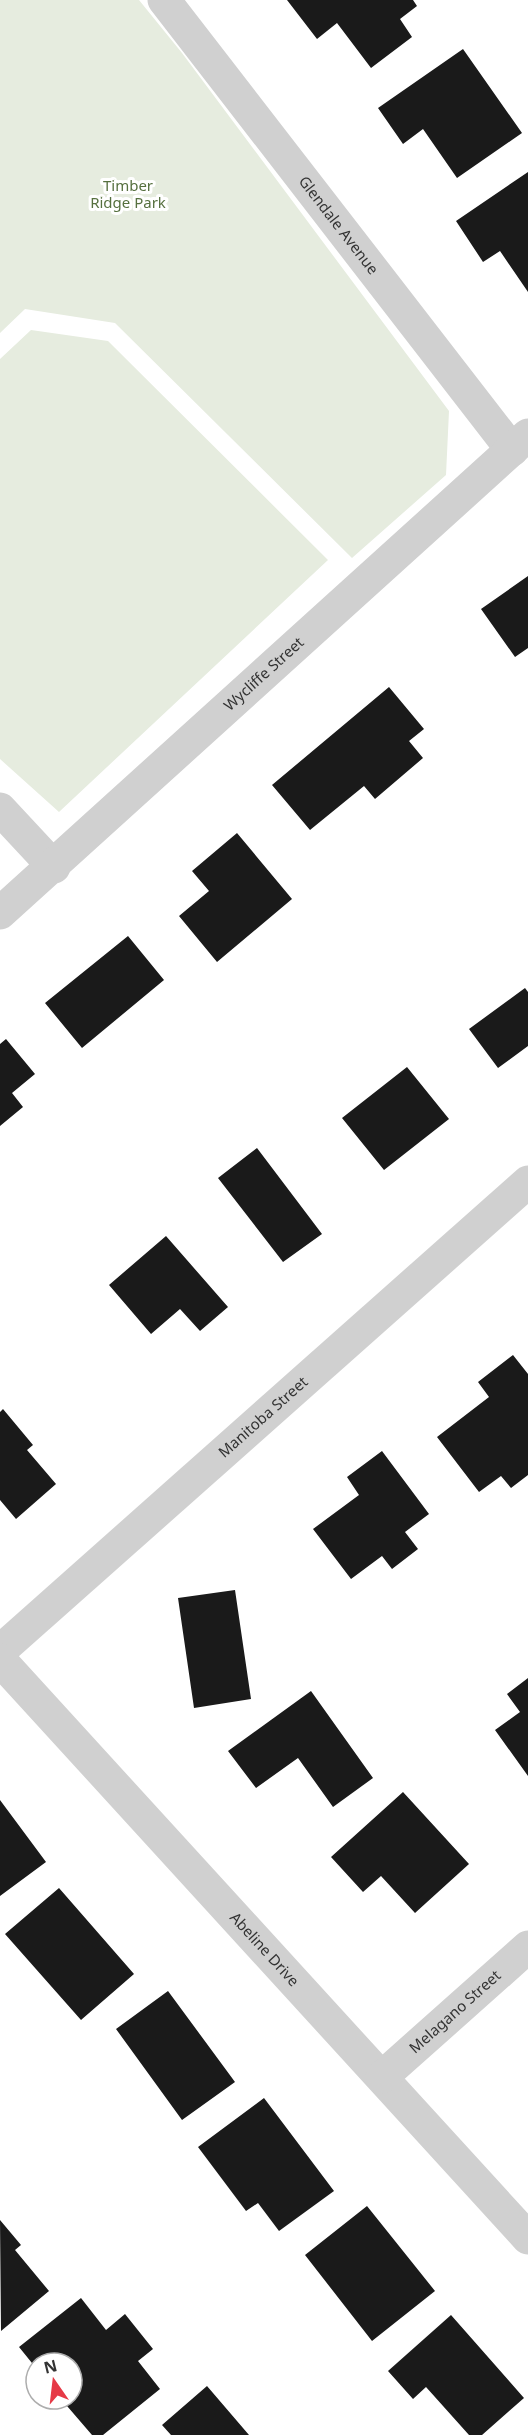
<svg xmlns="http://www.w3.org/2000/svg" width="528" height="2435" viewBox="0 0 528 2435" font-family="'Noto Sans',sans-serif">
<rect width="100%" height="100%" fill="#fff"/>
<path fill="#e6ecdf" d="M 0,0 L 139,0 L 182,53 L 449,411 L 446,475 L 352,558 L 115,323 L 25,309 L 0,333 Z
M 31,330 L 108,341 L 328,560 L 59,812 L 0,759 L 0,359 Z"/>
<path fill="#1a1a1a" d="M 287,0 L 413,0 L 417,6 L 400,19 L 412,37 L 371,68 L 337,23 L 317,39 Z
M 463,49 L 522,133 L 457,178 L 423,129 L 403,144 L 378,108 Z
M 528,172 L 528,292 L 500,251 L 483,262 L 456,221 Z
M 528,576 L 528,648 L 515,657 L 481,609 Z
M 389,687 L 424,729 L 409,741 L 423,758 L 375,799 L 364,786 L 310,830 L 272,785 Z
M 237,833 L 292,899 L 217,962 L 179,916 L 209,891 L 192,871 Z
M 128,936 L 164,980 L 82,1048 L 45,1003 Z
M 525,988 L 528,992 L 528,1046 L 498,1068 L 469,1029 Z
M 6,1039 L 35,1074 L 12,1093 L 23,1107 L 0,1126 L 0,1044 Z
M 407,1067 L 449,1119 L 384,1170 L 342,1118 Z
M 257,1148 L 322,1234 L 283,1262 L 218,1178 Z
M 166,1236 L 228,1307 L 200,1331 L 180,1309 L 151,1334 L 109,1285 Z
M 513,1355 L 528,1374 L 528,1475 L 511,1488 L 501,1476 L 479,1492 L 437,1437 L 489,1397 L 478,1382 Z
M 3,1409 L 33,1445 L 27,1450 L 56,1484 L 16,1519 L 0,1500 L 0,1412 Z
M 382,1451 L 429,1514 L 405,1532 L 418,1549 L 392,1569 L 382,1556 L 351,1579 L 313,1529 L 359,1495 L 347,1477 Z
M 235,1590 L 251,1699 L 194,1708 L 178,1598 Z
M 528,1678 L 528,1776 L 495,1730 L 520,1712 L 507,1694 Z
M 311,1691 L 373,1778 L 333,1807 L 298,1758 L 256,1788 L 228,1751 Z
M 403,1792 L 469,1864 L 415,1913 L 381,1876 L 363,1892 L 331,1857 Z
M 0,1800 L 46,1862 L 0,1896 Z
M 59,1888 L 134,1974 L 81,2020 L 5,1934 Z
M 168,1991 L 235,2082 L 182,2120 L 116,2029 Z
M 264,2098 L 334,2191 L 279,2231 L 258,2203 L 246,2211 L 198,2147 Z
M 367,2206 L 435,2291 L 372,2341 L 305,2255 Z
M 0,2220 L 21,2245 L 15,2250 L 49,2291 L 1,2331 Z
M 81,2298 L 106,2330 L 125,2314 L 153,2349 L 138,2361 L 160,2389 L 103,2435 L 92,2435 L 61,2399 L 72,2399 L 72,2363 L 36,2363 L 36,2368 L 19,2347 Z
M 451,2315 L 524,2398 L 482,2435 L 469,2435 L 426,2387 L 413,2399 L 388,2371 Z
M 207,2386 L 249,2435 L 171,2435 L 162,2425 Z"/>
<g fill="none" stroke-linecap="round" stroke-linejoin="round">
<g stroke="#d0d0d0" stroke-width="33">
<path id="s1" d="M 164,0 L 512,450"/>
<path d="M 0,809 L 54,867"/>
<path id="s2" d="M 0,913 L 528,435"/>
<path id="s3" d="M 0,1651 L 528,1182"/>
<path id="s4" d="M 0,1660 L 528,2238"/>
<path id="s5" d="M 382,2077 L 528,1947"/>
</g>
</g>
<g text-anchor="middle" stroke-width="6" stroke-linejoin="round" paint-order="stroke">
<g font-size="15" fill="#56703f" stroke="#fff">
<text x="128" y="191">Timber<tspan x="128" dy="17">Ridge Park</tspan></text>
</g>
<g font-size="15" fill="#333" stroke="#fff">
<text dy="5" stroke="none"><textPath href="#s1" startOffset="285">Glendale Avenue</textPath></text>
<text dy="5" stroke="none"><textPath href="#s2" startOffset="356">Wycliffe Street</textPath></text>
<text dy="5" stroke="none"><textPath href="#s3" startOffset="352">Manitoba Street</textPath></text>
<text dy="5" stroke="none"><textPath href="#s4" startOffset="392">Abeline Drive</textPath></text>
<text dy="5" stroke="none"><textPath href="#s5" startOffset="98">Melagano Street</textPath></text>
</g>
</g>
<g transform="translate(54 2381) rotate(346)"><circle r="28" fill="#ffffff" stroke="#adadad" stroke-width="1.5"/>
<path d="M0-4.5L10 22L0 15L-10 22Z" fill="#e63946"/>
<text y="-9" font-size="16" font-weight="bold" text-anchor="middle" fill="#333333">N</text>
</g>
</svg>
